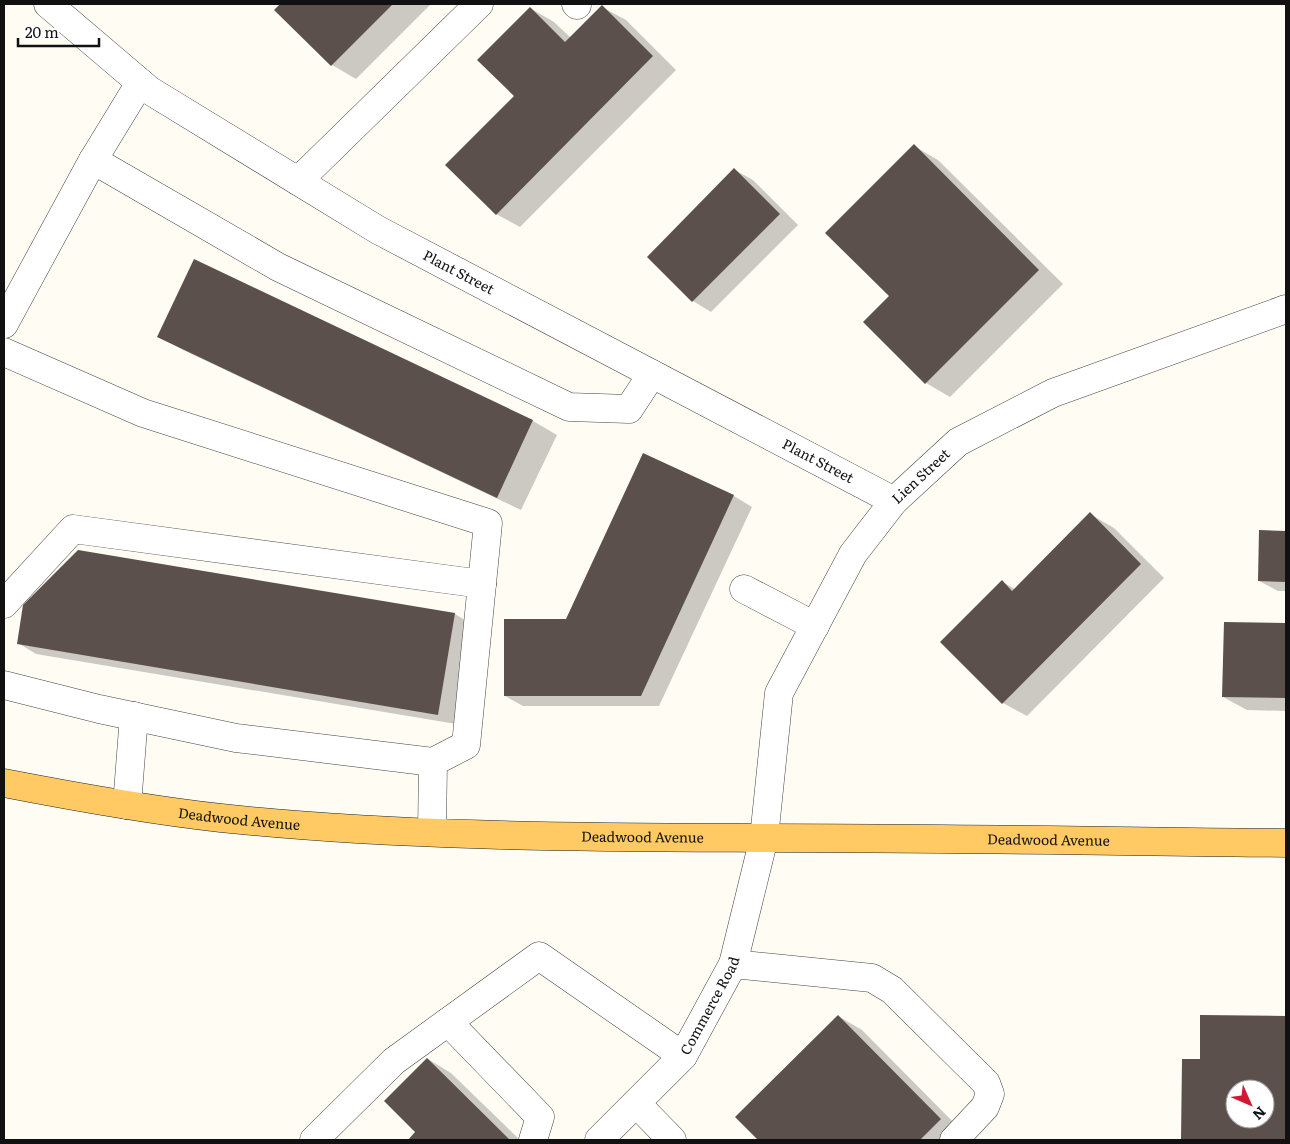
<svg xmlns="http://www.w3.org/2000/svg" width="1290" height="1144" viewBox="0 0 1290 1144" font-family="Literata,serif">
<rect width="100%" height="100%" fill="#fffcf4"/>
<path fill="#0003" fill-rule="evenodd" d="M 282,4 L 431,4 L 356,79 L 332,65 L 276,10 Z
M 602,7 L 626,20 L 676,70 L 520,227 L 496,214 L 530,8 L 554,22 L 571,38 Z
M 914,146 L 938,160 L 1063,284 L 950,397 L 926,383 L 865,322 L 891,296 Z
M 735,170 L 753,180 L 798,225 L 711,312 L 693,301 L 648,257 Z
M 194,261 L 533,421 L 557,435 L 521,510 L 183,350 L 159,336 Z
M 643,454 L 734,496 L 752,507 L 659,706 L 523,706 L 505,696 L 566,620 Z
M 1090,514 L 1114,528 L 1164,578 L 1027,716 L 1003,703 L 1002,582 L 1015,589 Z
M 1260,532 L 1286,532 L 1286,591 L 1278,591 L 1259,581 Z
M 455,614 L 473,625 L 456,724 L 36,654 L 18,643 Z
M 1225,624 L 1286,625 L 1286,711 L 1247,710 L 1223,697 Z
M 838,1016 L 862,1030 L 964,1133 L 957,1140 L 760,1140 L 737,1117 Z
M 1201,1017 L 1286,1017 L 1286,1140 L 1183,1140 L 1183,1061 L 1201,1061 ZM 1235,1089 L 1265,1089 L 1265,1119 L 1235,1119 Z
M 428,1059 L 451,1073 L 520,1140 L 409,1140 L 417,1132 Z"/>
<path fill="#5b504c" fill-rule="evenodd" d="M 280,4 L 393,4 L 331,66 L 274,10 Z
M 602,5 L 653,56 L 496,215 L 445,165 L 514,96 L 477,60 L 530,7 L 565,42 Z
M 914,144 L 1039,270 L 925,384 L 863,322 L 889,296 L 825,233 Z
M 734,168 L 780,214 L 692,302 L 647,257 Z
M 194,259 L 533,420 L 497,498 L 157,337 Z
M 643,453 L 734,495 L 641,696 L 504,696 L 504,619 L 566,619 Z
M 1090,512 L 1141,564 L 1002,704 L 940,642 L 1002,580 L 1012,591 Z
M 1259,530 L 1286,531 L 1286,582 L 1258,581 Z
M 78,550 L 455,613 L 438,715 L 17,644 L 23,605 Z
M 1224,622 L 1286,623 L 1286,698 L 1222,697 Z
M 838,1015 L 941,1119 L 920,1140 L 758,1140 L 735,1117 Z
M 1200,1015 L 1286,1016 L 1286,1140 L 1181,1140 L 1182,1059 L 1200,1059 ZM 1235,1089 L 1265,1089 L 1265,1119 L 1235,1119 Z
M 427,1058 L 509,1139 L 508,1140 L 408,1140 L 415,1132 L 384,1101 Z"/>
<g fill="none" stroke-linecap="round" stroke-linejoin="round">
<defs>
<g id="minor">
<path id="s1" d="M 48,4 L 149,90 L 378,230 L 894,501"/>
<path d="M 576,4 L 577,5"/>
<path d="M 93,160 L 278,267 L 569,407 L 629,409 L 652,374"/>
<path d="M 298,181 L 479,4"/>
<path d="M 4,324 L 93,160 L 140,83"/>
<path d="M 4,352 L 143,413 L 488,523 L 466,745 L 433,762 L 236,738 L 99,709 L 4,685"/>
<path d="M 744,589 L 815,626"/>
<path d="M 4,604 L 73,529 L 482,584"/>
<path d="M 127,805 L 134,716"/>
<path d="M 432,832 L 433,762"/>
<path d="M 733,964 L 872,978 L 892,990 L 986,1083 L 990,1094 L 985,1107 L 954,1140"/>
<path d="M 448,1022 L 540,1117 L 533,1140"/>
<path d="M 636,1103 L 672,1140"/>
<path d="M 314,1140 L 394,1061 L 539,956 L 683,1056"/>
<path id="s2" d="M 599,1140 L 683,1056 L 733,964 L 764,838 L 779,693 L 853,554 L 894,501 L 958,442 L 1053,393 L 1286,309"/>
</g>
<g id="major">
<path id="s3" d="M 4,783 C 76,797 148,810 221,818 C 400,837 582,837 763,838 C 937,838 1112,841 1286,843"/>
</g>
</defs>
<use href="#minor" stroke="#444" stroke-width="29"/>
<use href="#major" stroke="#222" stroke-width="29"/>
<use href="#minor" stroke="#fff" stroke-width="28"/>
<use href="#major" stroke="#ffca64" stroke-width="28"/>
</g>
<g text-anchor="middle" stroke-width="5" stroke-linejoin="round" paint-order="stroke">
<g font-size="14" fill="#111" stroke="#fff">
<text dy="5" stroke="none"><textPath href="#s1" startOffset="492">Plant Street</textPath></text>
<text dy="5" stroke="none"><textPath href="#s1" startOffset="898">Plant Street</textPath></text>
<text dy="5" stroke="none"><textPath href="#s2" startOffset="760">Lien Street</textPath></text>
<text dy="5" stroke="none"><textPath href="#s3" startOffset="238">Deadwood Avenue</textPath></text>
<text dy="5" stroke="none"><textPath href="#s3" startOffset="642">Deadwood Avenue</textPath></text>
<text dy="5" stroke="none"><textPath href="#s3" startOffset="1048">Deadwood Avenue</textPath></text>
<text dy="5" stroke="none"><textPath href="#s2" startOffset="176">Commerce Road</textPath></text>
</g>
</g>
<rect width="1290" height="1144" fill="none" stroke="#111111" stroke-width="10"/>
<g transform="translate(1250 1104) rotate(135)"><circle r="24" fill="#ffffff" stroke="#a0a0a0"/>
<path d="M0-4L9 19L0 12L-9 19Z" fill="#d11934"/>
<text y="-8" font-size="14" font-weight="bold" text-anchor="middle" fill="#111111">N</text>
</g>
<path d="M18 38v8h81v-8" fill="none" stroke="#111111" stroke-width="2.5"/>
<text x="25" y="38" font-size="15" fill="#111111" stroke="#ffffff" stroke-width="4" paint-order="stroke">20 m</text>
</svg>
